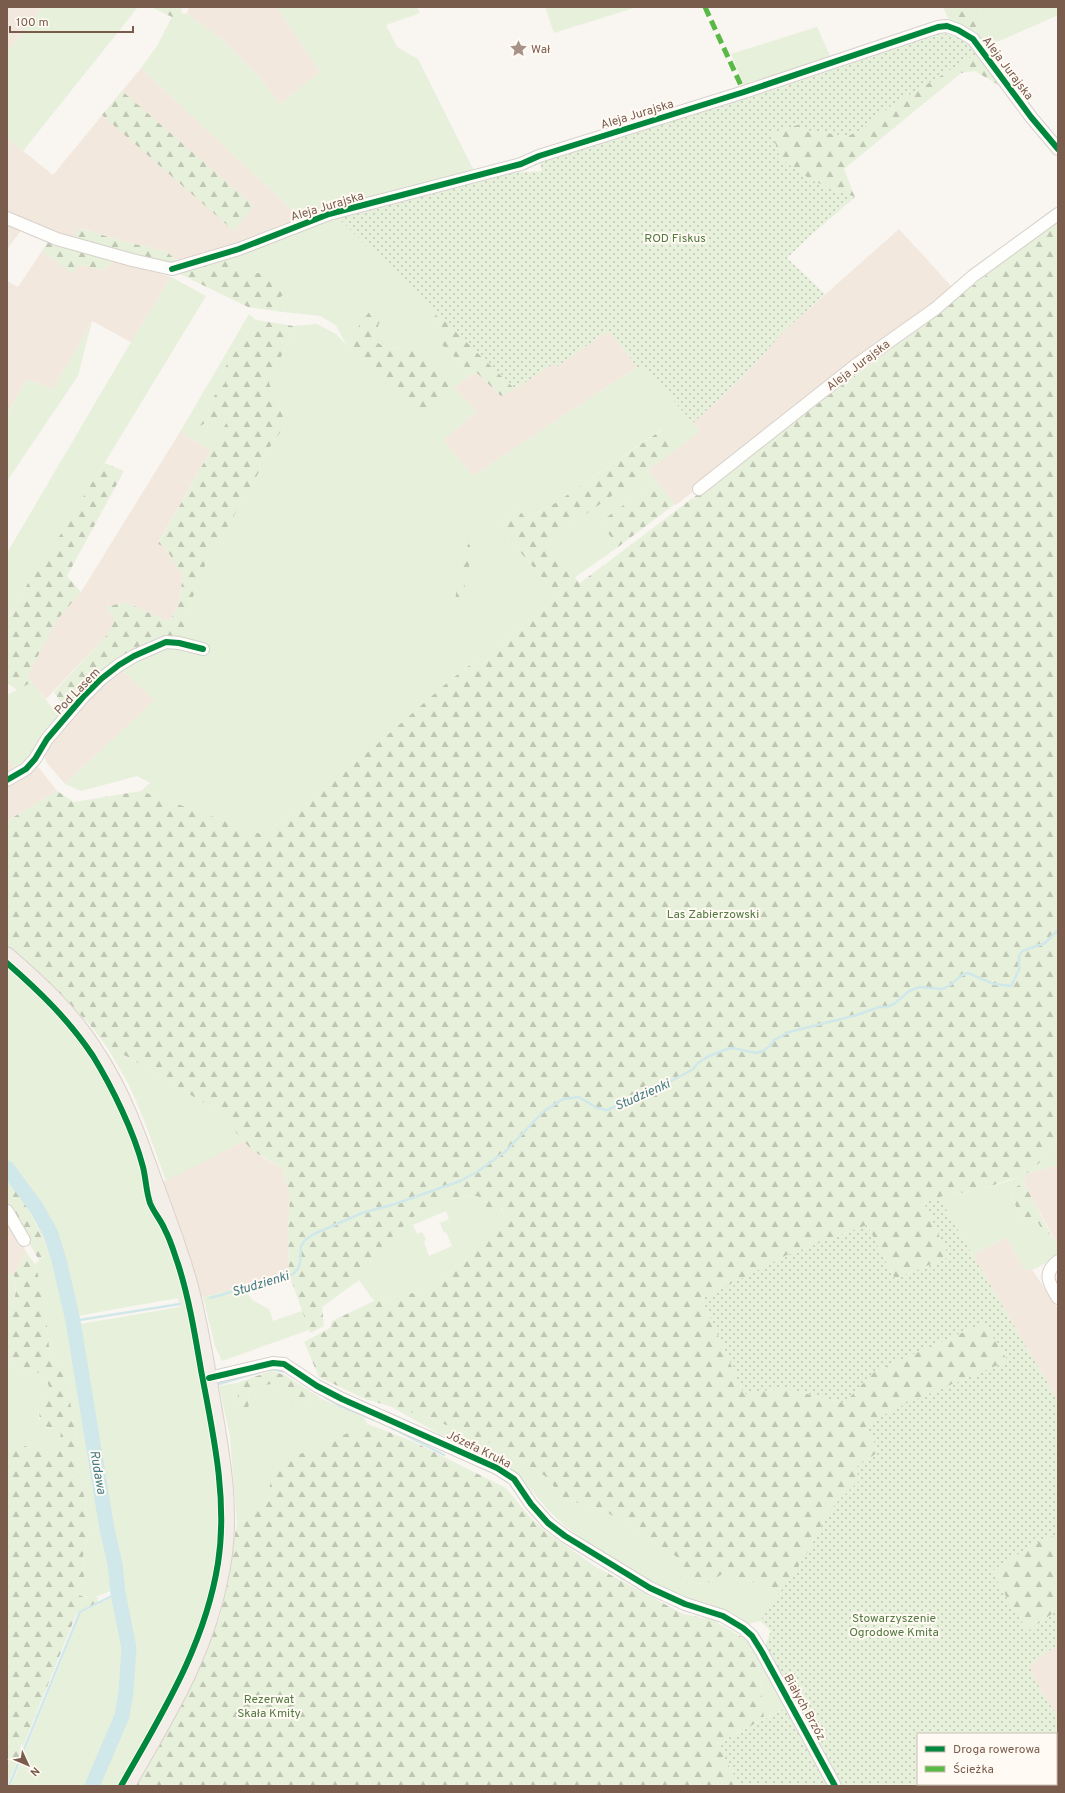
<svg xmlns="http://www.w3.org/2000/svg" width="1065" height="1793" viewBox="0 0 1065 1793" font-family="Overpass,sans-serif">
<defs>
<pattern id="forest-firs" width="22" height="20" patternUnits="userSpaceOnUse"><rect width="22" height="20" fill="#e7f0db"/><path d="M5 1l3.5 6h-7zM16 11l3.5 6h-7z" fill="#c0c6b4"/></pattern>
<pattern id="garden-dots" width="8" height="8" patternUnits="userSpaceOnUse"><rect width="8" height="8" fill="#e7f0db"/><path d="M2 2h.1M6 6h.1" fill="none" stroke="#c0c6b4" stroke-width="1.8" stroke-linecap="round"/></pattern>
</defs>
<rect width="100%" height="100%" fill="#f9f5f0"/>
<path fill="#f2e8de" d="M 7,7 L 43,7 L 7,52 Z
M 189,7 L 277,7 L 320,72 L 280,104 L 260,78 L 223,40 L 187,14 Z
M 141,68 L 304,221 L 209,253 L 176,260 L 167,252 L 118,240 L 81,228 L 72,239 L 22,229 L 7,249 L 7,138 L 53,175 Z
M 899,229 L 953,288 L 676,505 L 675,504 L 648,470 L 700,431 L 693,423 L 743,377 L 783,332 Z
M 42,251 L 72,272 L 80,265 L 104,270 L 112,262 L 131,265 L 171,277 L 131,342 L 92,321 L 53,390 L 27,379 L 7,414 L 7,281 L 18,287 Z
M 611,332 L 637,367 L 473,476 L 443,440 L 477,412 L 454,388 L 472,374 L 477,373 L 501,396 L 555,363 L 558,366 L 604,333 Z
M 180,432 L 211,450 L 158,543 L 165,547 L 183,576 L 178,607 L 169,622 L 125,602 L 106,607 L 115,619 L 108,634 L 46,699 L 27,677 L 56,621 L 81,592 Z
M 119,668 L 155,700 L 65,784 L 47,763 L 43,754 L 71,718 Z
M 7,755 L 15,770 L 25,764 L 39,768 L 57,791 L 7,821 Z
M 244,1141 L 262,1157 L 282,1168 L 290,1194 L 288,1234 L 289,1274 L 199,1298 L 160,1183 Z
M 1058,1165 L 1058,1246 L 1024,1183 L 1026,1174 Z
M 7,1216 L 20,1238 L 26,1252 L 14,1274 L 7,1274 Z
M 1007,1237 L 1025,1271 L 1031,1268 L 1058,1309 L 1058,1401 L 973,1255 Z
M 1058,1644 L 1058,1717 L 1041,1691 L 1029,1666 Z"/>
<path fill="#e7f0db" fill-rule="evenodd" d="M 43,7 L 138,7 L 23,151 L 7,138 L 7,52 Z
M 277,7 L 417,7 L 420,13 L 386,25 L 397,47 L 418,59 L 475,173 L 304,221 L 141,68 L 157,46 L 172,17 L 181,13 L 187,14 L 223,40 L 260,78 L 280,104 L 320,72 Z
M 545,7 L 637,7 L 554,33 Z
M 989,7 L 1058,7 L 1058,15 L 984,48 L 973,36 L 979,16 Z
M 817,27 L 832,60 L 745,88 L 731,54 Z
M 338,218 L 437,313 L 432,321 L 439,331 L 436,339 L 472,374 L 454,388 L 477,412 L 443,440 L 473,476 L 637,367 L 648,372 L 700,431 L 675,451 L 662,429 L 557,502 L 526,519 L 517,507 L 497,525 L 559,597 L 449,681 L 336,780 L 264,835 L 141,791 L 150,783 L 137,776 L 81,791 L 65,784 L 155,700 L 119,668 L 142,655 L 186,642 L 193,629 L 183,619 L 195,592 L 198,578 L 259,472 L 260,461 L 286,424 L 269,383 L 271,375 L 294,333 L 293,326 L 317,324 L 336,334 L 346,345 L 336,325 L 320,316 L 283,312 L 284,305 L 280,299 L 281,296 L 287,294 L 286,284 L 267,274 L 234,270 L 228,256 L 298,229 ZM 380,321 L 373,340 L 388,349 L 409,348 L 453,388 L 420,416 L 347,347 ZM 474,546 L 456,600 L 462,560 Z
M 171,277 L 206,296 L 48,556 L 38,566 L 7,620 L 7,553 L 131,342 Z
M 249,314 L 256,320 L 222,372 L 225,383 L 207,405 L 209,411 L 200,426 L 209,421 L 220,421 L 228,409 L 233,411 L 211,450 L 180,432 Z
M 92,321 L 78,376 L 7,481 L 7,415 L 27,379 L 53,390 Z
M 648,470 L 657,481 L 600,522 L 618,547 L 574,578 L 545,543 Z
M 32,682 L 61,719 L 25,764 L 15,770 L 7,755 L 7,695 Z
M 7,965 L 53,1008 L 80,1040 L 98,1068 L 123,1118 L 141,1167 L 147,1203 L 164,1231 L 186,1299 L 211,1438 L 216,1476 L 219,1500 L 218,1545 L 206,1610 L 189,1658 L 178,1679 L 118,1786 L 11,1786 L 81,1613 L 111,1598 L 112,1599 L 113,1590 C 96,1596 94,1601 75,1593 L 84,1577 L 83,1556 L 90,1532 L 82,1484 L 76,1468 L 79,1465 L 74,1423 L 63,1363 L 50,1357 L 44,1297 L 35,1264 L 48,1252 L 28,1205 L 7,1179 ZM 178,1298 L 180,1307 L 80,1324 L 77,1316 Z
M 107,1047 L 128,1057 L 214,1109 L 244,1141 L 166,1181 L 144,1120 L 129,1085 Z
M 1058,1141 L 1058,1165 L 1026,1174 L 1024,1183 L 1010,1191 L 1023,1226 L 1037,1221 L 1046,1236 L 1050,1233 L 1058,1246 L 1058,1257 L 1032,1270 L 1031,1268 L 1025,1271 L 1007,1237 L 973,1255 L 939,1197 C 971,1191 1018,1185 1042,1161 C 1046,1156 1049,1149 1053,1143 Z
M 478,1196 L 500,1207 L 509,1223 L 488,1235 L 466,1259 L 422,1291 L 374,1301 L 359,1280 L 377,1251 L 421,1210 L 458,1197 ZM 446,1211 L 449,1219 L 440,1223 L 444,1233 L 446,1232 L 452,1246 L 429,1256 L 424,1242 L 426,1240 L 422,1232 L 417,1234 L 413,1225 Z
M 7,1274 L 14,1274 C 17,1293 15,1302 7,1319 Z
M 243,1286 L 252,1300 L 269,1309 L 273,1321 L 302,1311 L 309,1330 L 222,1361 L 215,1346 L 203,1297 Z
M 7,1352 L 11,1359 L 9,1369 C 26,1377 42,1361 50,1390 L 40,1398 L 36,1403 L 39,1409 L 38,1418 L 46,1428 L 58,1429 L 61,1433 L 56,1455 L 7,1441 Z
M 237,1383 L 239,1413 L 249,1413 L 248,1391 L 270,1384 L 281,1390 L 294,1405 L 322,1399 L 363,1417 L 368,1424 L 274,1466 L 267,1504 L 237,1523 L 230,1437 L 219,1386 Z
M 390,1406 L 424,1416 L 493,1444 L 545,1476 L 563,1498 L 608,1513 L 680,1559 L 687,1582 L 706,1584 L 724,1573 L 768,1587 L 783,1589 L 760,1621 L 748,1624 L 731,1612 L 692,1601 L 651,1581 L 605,1554 L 566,1527 L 548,1510 L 516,1472 L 434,1431 Z
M 758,1657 L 786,1708 L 764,1719 Z"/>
<path fill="url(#forest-firs)" d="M 151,7 L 182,7 L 181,13 L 172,17 Z
M 943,7 L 989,7 L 979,16 L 973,36 L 950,22 Z
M 978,53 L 1001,80 L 1000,86 L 975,71 L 961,73 L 844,169 L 855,197 L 830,189 L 808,178 L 780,158 L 771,133 L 800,124 L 806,132 L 818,131 L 845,137 L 861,130 L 891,106 Z
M 122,91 L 254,206 L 234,231 L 102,115 Z
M 1058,220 L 1058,1141 L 1053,1143 L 1043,1160 L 1026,1174 L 982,1189 L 939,1197 L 924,1203 L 949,1257 L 895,1279 L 867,1225 L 785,1256 L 702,1299 L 744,1394 L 784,1388 L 844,1403 L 875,1371 L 984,1323 L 1008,1361 L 907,1403 L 866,1430 L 880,1451 L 855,1468 L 860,1480 L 839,1500 L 826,1516 L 808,1552 L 783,1589 L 768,1587 L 724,1573 L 706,1584 L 687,1582 L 680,1559 L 608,1513 L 563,1498 L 545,1476 L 493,1444 L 424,1416 L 365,1399 L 319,1377 L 304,1342 L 330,1328 L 332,1321 L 374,1301 L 422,1291 L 466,1259 L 488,1235 L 508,1223 L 501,1207 L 488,1209 L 478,1196 L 458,1197 L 421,1210 L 377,1251 L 359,1280 L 322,1307 L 324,1326 L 310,1333 L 289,1274 L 288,1234 L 290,1194 L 282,1168 L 253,1151 L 214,1109 L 128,1057 L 107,1047 L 90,1025 L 47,980 L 7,946 L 7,821 L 57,791 L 74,802 L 141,791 L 264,835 L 336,780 L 449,681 L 559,597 L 497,525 L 517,507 L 526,519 L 557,502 L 663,429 L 675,451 L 545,543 L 580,583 L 913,332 Z
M 80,228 L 118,240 L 167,252 L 176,260 L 160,273 L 131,265 L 112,262 L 104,270 L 80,265 L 72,273 L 42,251 L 49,240 L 72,239 Z
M 228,256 L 234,270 L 267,274 L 287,284 L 287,294 L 281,296 L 280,299 L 284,305 L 283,312 L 248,307 L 182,275 L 182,270 Z
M 370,311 L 380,321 L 373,340 L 388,349 L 409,348 L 454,388 L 420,417 L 347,347 L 360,324 Z
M 437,313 L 515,389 L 501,396 L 477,373 L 472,374 L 436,339 L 439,331 L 432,321 Z
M 256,320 L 293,326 L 294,333 L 271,375 L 269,383 L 286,424 L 260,461 L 259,472 L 198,578 L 195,592 L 183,619 L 193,628 L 186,642 L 133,654 L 67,713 L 54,692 L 108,634 L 115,619 L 106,607 L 125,602 L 169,622 L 178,607 L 183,576 L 165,547 L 158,544 L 233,411 L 228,409 L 221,421 L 209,421 L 200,426 L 198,422 L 209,411 L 207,405 L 225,383 L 222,372 Z
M 104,463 L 124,471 L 67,576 L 81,592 L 56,621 L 27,677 L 32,682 L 17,690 L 7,683 L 7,621 L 38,565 L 48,555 Z
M 657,481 L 675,504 L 618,547 L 600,522 Z
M 469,542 L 474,545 L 461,602 L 455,600 L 462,560 Z
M 7,1179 L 27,1205 L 48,1252 L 39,1260 L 7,1206 Z
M 1024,1183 L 1050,1233 L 1046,1236 L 1037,1221 L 1023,1226 L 1010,1190 Z
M 26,1252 L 35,1264 L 44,1297 L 50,1357 L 63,1363 L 74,1423 L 79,1465 L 76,1468 L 82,1484 L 90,1532 L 83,1556 L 84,1577 L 75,1593 L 84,1597 L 97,1597 L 99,1603 L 76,1615 L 7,1786 L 7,1441 L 56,1455 L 61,1433 L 58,1429 C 30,1426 45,1419 36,1403 L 40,1398 L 50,1390 C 43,1361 25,1377 9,1369 L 11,1359 L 7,1352 L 7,1319 L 14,1302 L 16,1290 L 14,1274 Z
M 271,1371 L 285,1375 L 322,1399 L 294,1405 L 281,1390 L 270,1384 L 248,1391 L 249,1414 L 239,1413 L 237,1383 Z
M 368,1424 L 414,1442 L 506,1488 L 528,1515 L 545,1531 L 596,1567 L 683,1614 L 713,1620 L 750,1642 L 758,1657 L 764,1719 L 717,1744 L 740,1786 L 134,1786 L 199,1667 L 220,1617 L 237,1523 L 267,1504 L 273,1466 Z
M 1058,1534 L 1058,1618 L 1055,1612 L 1028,1631 L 1009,1602 L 992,1571 L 1038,1542 Z"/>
<path fill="url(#garden-dots)" d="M 937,33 C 958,34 963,40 978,53 L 891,106 L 861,130 L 845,137 L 818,131 L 806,132 L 800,124 L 772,133 L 780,158 L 808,178 L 830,189 L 855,197 L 812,234 L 787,258 L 825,294 L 783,332 L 743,377 L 693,423 L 648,372 L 637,367 L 611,332 L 604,333 L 558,366 L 555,363 L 515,389 L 338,218 L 465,184 L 473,184 L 511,173 L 542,171 L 540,163 L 756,93 L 834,65 L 839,67 L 849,63 L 852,58 Z
M 939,1197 L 1058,1401 L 1058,1534 L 1038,1542 L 992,1571 L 1009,1602 L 1028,1631 L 1055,1612 L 1058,1618 L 1058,1644 L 1029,1666 L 1041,1691 L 1058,1717 L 1058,1746 L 1056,1748 L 1056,1734 L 918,1734 L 918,1784 L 1037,1784 L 1038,1786 L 841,1786 L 764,1648 L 771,1631 L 760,1621 L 808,1552 L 826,1516 L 839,1500 L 860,1480 L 855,1468 L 880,1451 L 866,1430 L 880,1417 L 907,1403 L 1008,1361 L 984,1323 L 875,1371 L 844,1403 L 784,1388 L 744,1394 L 702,1299 L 785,1256 L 867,1225 L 895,1279 L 949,1257 L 924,1203 Z
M 786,1708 L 829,1786 L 740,1786 L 717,1744 Z"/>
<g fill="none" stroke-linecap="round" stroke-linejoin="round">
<path stroke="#d0e8ea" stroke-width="2.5" d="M 210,1298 L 293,1274 L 297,1270 L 300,1264 L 301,1246 L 305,1240 L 314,1234 L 362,1213 L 395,1204 L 460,1181 L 477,1172 L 506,1151 L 543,1112 L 563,1099 L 579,1097 L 597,1108 L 607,1110 L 644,1095 L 692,1070 L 698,1063 L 707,1057 L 727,1049 L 733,1048 L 756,1053 L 763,1051 L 770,1046 L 774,1040 L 789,1032 L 857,1015 L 879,1007 L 887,1007 L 894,1004 L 909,991 L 919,987 L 943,989 L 950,985 L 962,975 L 968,973 L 994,984 L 1011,986 L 1019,970 L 1019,957 L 1022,951 L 1045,943 L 1058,930
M 73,1321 L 180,1304
M 271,1369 L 286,1372
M 219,1384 L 257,1373
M 325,1397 L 338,1405 L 375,1420
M 390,1427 L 444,1455
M 9,1786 L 80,1612 L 118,1593"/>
<path stroke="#d0e8ea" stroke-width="15" d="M 7,1168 L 36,1207 L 51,1234 L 59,1260 L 73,1321 L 107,1529 L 115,1564 L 118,1593 L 129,1648 L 126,1692 L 122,1716 L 92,1786"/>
<defs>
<path id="minor" d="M 7,218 L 57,239 L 132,260 L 172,269 L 239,249 L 329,214 L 521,164 L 539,156 L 744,92 L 938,27 L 947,26 L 958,30 L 973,39 L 1031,117 L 1058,149
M 699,489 L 856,365 L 935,309 L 973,276 L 1058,214
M 7,780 L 26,769 L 35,759 L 47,739 L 83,697 L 101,679 L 119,665 L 134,656 L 166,642 L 179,643 L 203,649
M 7,1211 L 24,1240
M 1058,1261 C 1042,1274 1049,1283 1058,1298
M 209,1378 L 273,1363 L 284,1364 L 317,1386 L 342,1399 L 497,1468 L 514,1479 L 531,1504 L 548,1523 L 565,1536 L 650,1588 L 685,1604 L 723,1616 L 743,1628 L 752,1636 L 762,1652 L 835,1786"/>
<path id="major" d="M 7,955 C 42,985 75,1016 99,1056 C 123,1093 138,1135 153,1177 C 166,1213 180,1248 190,1285 C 200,1322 206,1360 212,1397 C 222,1454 233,1512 222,1570 C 207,1653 168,1714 127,1786"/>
</defs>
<use href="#minor" stroke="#d7d1cb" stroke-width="14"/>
<use href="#major" stroke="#dad1cc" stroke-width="17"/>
<use href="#minor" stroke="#fefefd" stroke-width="12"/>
<use href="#major" stroke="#f3eee8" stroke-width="15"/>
<path stroke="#58b947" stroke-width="5" stroke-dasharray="10 5" stroke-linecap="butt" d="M 705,7 L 744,92"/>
<defs>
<path id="cycleway" d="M 172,269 L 239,249 L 329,214 L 521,164 L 539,156 L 744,92 L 938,27 L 947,26 L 958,30 L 973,39 L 1031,117 L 1058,149
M 7,780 L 26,769 L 35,759 L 47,739 L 83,697 L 101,679 L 119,665 L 134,656 L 166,642 L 179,643 L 203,649
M 7,963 C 39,991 69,1020 93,1056 C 112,1087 134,1132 143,1167 C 146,1179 146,1191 150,1203 C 154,1213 161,1220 165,1230 C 171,1241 174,1253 178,1264 C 189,1298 195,1335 201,1370 C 213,1433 228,1499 218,1563 C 205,1646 161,1715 121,1786
M 209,1378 L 273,1363 L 284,1364 L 317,1386 L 342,1399 L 497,1468 L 514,1479 L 531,1504 L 548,1523 L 565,1536 L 650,1588 L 685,1604 L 723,1616 L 743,1628 L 752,1636 L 762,1652 L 835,1786"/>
</defs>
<use href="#cycleway" stroke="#fffaf3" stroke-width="8"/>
<use href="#cycleway" stroke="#00873e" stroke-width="6"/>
</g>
<defs>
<symbol id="sight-bare" viewBox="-9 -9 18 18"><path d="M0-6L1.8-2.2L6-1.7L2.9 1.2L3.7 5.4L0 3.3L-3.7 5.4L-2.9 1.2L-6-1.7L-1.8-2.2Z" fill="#a69286" stroke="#fffaf3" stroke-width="2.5" paint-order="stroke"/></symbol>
</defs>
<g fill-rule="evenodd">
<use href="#sight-bare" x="506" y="36" width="25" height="25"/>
</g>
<g text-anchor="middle" stroke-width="4" stroke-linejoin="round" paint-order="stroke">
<g font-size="12" fill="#7a5c4d" stroke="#fffaf3" text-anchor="start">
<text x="531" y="53">Wał</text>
</g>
<g font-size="12" fill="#7a5c4d" stroke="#fffaf3">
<text transform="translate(1008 68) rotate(53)" y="4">Aleja Jurajska</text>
<text transform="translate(637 114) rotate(-17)" y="4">Aleja Jurajska</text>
<text transform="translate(327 206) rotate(-17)" y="4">Aleja Jurajska</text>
<text transform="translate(858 365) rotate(-37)" y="4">Aleja Jurajska</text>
<text transform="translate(77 691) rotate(-46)" y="4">Pod Lasem</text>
<text transform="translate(479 1449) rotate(26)" y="4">Józefa Kruka</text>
<text transform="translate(805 1707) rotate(61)" y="4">Białych Brzóz</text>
</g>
<g font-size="12" fill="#537a41" stroke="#fffaf3">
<text x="675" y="242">ROD Fiskus</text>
<text x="713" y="918">Las Zabierzowski</text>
<text x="894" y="1622">Stowarzyszenie<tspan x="894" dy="14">Ogrodowe Kmita</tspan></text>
<text x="269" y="1703">Rezerwat<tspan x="269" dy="14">Skała Kmity</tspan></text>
</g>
<g font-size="13" font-style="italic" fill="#437c86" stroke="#fffaf3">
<text transform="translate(642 1094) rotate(-24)" y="5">Studzienki</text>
<text transform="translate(260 1283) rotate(-17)" y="5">Studzienki</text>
<text transform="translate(99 1472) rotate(80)" y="5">Rudawa</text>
</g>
</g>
<rect width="1065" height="1793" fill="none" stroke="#7a5c4d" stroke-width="16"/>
<rect x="917" y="1733" width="140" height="52" fill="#fffaf3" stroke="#cabbb1"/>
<rect x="925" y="1746" width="20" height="6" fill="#00873e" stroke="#cabbb1"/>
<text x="953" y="1753" font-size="12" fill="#7a5c4d">Droga rowerowa</text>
<rect x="925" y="1766" width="20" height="6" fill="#58b947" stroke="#cabbb1"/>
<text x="953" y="1773" font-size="12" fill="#7a5c4d">Ścieżka</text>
<g transform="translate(28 1765) rotate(134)" stroke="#fffaf3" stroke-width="3" paint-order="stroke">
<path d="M0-3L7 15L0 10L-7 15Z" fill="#7a5c4d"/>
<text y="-6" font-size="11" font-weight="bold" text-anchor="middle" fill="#7a5c4d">N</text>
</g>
<path d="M10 26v6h123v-6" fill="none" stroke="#7a5c4d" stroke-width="2"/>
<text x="16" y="26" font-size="12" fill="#7a5c4d" stroke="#fffaf3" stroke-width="3" paint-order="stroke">100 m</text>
</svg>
